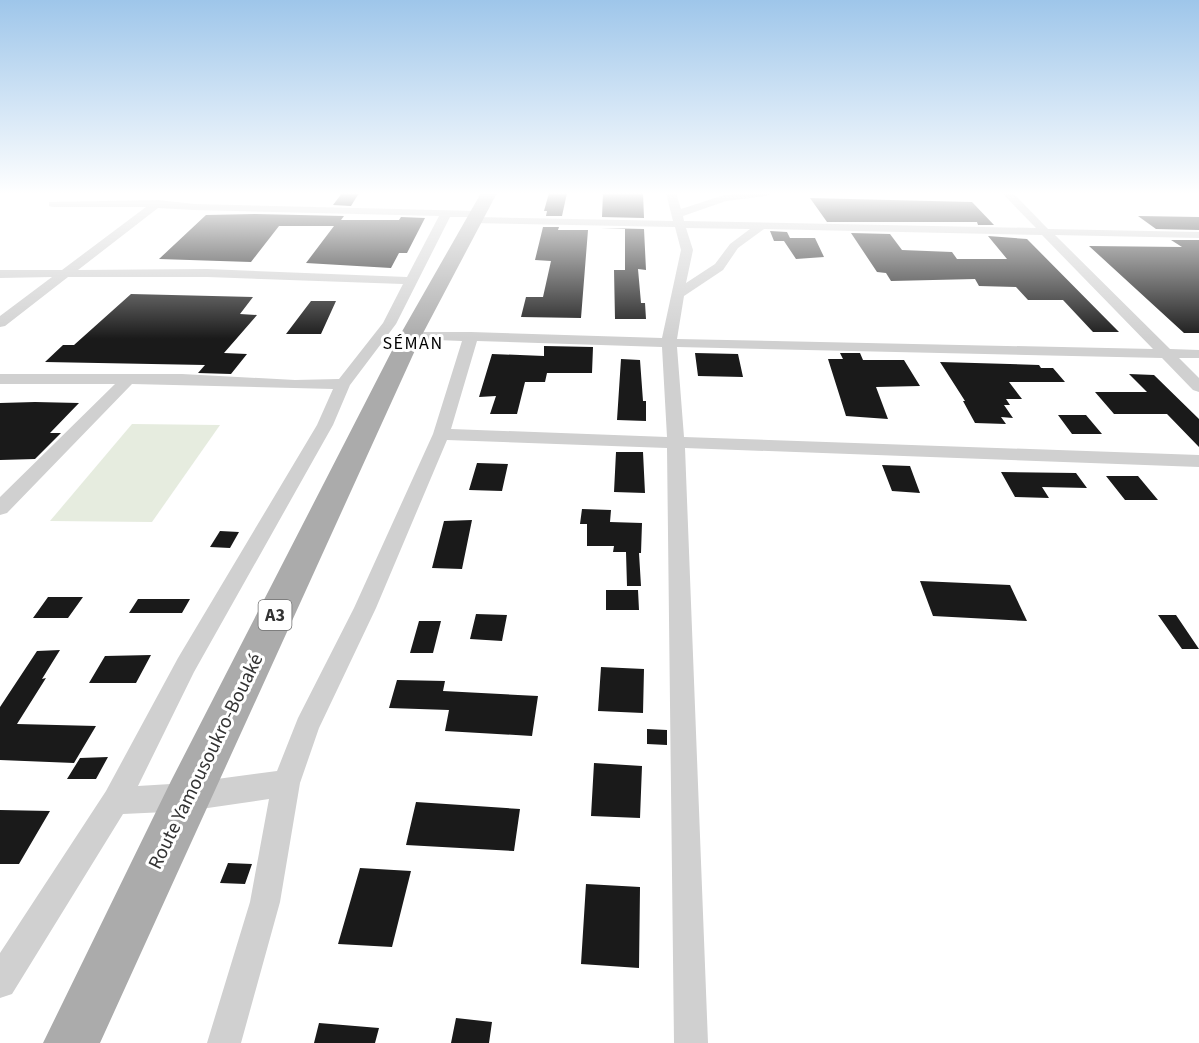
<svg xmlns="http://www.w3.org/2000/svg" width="1199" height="1043" viewBox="0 0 1199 1043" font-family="'Source Sans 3',sans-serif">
<rect width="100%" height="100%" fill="#fff"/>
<path fill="#e6ecdf" d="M 132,424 L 220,425 L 152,522 L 50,521 Z"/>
<path fill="#1a1a1a" d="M 342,193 L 359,193 L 351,206 L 333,205 Z
M 549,193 L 567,193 L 562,216 L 546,216 L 547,211 L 544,211 Z
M 603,193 L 643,193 L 644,218 L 602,217 Z
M 810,198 L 972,202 L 994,225 L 978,225 L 977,222 L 827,222 Z
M 255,214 L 344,216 L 341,220 L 399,220 L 401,217 L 425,218 L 407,253 L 399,253 L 391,268 L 306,263 L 334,226 L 279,226 L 251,262 L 159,259 L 206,215 Z
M 1138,216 L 1199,217 L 1199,230 L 1156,229 Z
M 543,227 L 559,227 L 558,230 L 588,230 L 581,318 L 521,317 L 526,297 L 543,297 L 551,261 L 535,260 Z
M 601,228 L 644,229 L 646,270 L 638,269 L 641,303 L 645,303 L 646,319 L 615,319 L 614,270 L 625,270 L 625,229 Z
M 770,231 L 787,232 L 790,238 L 815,238 L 824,257 L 796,259 L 784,241 L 774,241 Z
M 851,233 L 890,234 L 902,250 L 952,252 L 957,259 L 1007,259 L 988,236 L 1027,239 L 1119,332 L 1093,332 L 1063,300 L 1028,300 L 1016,287 L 979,286 L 975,279 L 891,281 L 886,273 L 877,272 Z
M 1171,240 L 1199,240 L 1199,333 L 1184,333 L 1089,246 L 1182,247 Z
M 131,294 L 253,297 L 240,314 L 257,315 L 224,353 L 247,354 L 231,374 L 198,373 L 205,365 L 45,362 L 63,345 L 74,345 Z
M 311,301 L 336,301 L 321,334 L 286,334 Z
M 544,346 L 593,347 L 592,373 L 547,373 L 545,382 L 525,382 L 517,414 L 490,414 L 496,396 L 479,397 L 492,354 L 544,356 Z
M 695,353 L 738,354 L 743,377 L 698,376 Z
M 840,353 L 860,353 L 863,360 L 904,360 L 920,386 L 876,387 L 888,419 L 846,416 L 828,359 L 843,359 Z
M 621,359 L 640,360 L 643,401 L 646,401 L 646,421 L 617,420 Z
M 940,362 L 1039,365 L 1041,368 L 1053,368 L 1065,382 L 1009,382 L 1022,399 L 1006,399 L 1010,405 L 1004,405 L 1013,418 L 1001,417 L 1006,424 L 975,423 L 963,401 L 965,401 Z
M 1129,374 L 1154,375 L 1199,419 L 1199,447 L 1167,414 L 1114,414 L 1095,392 L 1147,392 Z
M 0,403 L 35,402 L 79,403 L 50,433 L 61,433 L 35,459 L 0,460 Z
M 1058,415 L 1086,415 L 1102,434 L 1072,434 Z
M 616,452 L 643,452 L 645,493 L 614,492 Z
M 477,463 L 508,464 L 502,491 L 469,490 Z
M 882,465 L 910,466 L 920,493 L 892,491 Z
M 1001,472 L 1076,473 L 1087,488 L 1042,487 L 1049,498 L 1015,497 Z
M 1106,476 L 1138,476 L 1158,500 L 1125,500 Z
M 582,509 L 611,510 L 610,522 L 642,523 L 641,553 L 639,553 L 641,586 L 627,586 L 626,552 L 613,552 L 614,546 L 587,546 L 587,524 L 580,524 Z
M 472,520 L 462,569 L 432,568 L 444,521 Z
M 220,531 L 239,532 L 230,548 L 210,547 Z
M 920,581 L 1010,585 L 1027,621 L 933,616 Z
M 606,590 L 638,590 L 639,610 L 606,610 Z
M 48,597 L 83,597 L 68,618 L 33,618 Z
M 138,599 L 190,599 L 182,613 L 129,613 Z
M 476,614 L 507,615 L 502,641 L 470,639 Z
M 1158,615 L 1176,615 L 1199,649 L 1182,649 Z
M 419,621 L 441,621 L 433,653 L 410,653 Z
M 60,650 L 42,679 L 46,678 L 17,724 L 96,726 L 74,763 L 0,760 L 0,707 L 37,651 Z
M 151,655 L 136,683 L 89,683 L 105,656 Z
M 601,667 L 644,669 L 643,713 L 598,711 Z
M 397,680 L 445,681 L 443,691 L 538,696 L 532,736 L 445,731 L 449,710 L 389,708 Z
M 647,729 L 667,730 L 667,745 L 647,744 Z
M 108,757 L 96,779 L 67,779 L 80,758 Z
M 594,763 L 642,766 L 640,818 L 591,816 Z
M 416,802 L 520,809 L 514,851 L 406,845 Z
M 0,810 L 50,811 L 19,864 L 0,864 Z
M 228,863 L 252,864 L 245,884 L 220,883 Z
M 360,868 L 411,871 L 392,947 L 338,944 Z
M 586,884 L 640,887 L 639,968 L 581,964 Z
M 456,1018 L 492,1022 L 489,1043 L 451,1043 Z
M 319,1023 L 379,1028 L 375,1043 L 314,1043 Z"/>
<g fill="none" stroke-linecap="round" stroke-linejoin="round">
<path fill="#d0d0d0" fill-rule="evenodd" d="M 666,193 L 676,193 L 681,209 L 724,195 L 771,193 L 766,196 L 726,201 L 683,216 L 684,221 L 1036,228 L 1002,193 L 1013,193 L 1048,229 L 1199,232 L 1199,238 L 1055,235 L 1170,349 L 1199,350 L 1199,358 L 1179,358 L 1199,378 L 1199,392 L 1193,390 L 1162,358 L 677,347 L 684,437 L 1199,455 L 1199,467 L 685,448 L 708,1043 L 674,1043 L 667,448 L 447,440 L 376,608 L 319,728 L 300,783 L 280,902 L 241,1043 L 207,1043 L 250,902 L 269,799 L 187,811 L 123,814 L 12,994 L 0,998 L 0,953 L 106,791 L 178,658 L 317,425 L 333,389 L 132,384 L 7,513 L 0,515 L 0,497 L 115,384 L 0,384 L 0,374 L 182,374 L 295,380 L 339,379 L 383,323 L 403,284 L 207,277 L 68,277 L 5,326 L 0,327 L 0,316 L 52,277 L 0,278 L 0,270 L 62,270 L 146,207 L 53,207 L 49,206 L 49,202 L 158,200 L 194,204 L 476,211 L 481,214 L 477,217 L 673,221 ZM 158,208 L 194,210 L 439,216 L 407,277 L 207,269 L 78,270 ZM 450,217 L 471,217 L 467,220 L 472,223 L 675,227 L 681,250 L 662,338 L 471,332 L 406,332 L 404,335 L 411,339 L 462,341 L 433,434 L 354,608 L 298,718 L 277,771 L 187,783 L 138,786 L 194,672 L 333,425 L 350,385 L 396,324 ZM 686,228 L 750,229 L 730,244 L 715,264 L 686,283 L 693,250 ZM 764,229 L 1042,235 L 1153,349 L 677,339 L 684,296 L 723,270 L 738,248 ZM 477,341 L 662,347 L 667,437 L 451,429 Z"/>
<path fill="#ababab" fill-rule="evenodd" d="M 481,193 L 497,193 L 422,335 L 100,1043 L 43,1043 L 171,781 L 400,335 Z"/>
</g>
<linearGradient id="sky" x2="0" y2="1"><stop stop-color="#9ec6ea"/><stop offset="0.57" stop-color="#fff"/><stop offset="1" stop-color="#fff" stop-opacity="0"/></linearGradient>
<rect width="1199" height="339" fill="url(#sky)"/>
<g text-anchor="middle" stroke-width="6" stroke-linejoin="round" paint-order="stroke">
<g font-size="18" letter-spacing="1.5" fill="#000" stroke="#fff">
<text x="413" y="349">SÉMAN</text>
</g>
<rect fill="#fff" stroke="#707070" stroke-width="1.5" x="258.5" y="600" width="33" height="30" rx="4.5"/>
<g font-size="18" font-weight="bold" fill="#333">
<text x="275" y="621">A3</text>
</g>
<g font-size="20" fill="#333" stroke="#fff">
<text transform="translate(205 761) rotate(-64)" y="7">Route Yamousoukro-Bouaké</text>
</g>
</g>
</svg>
